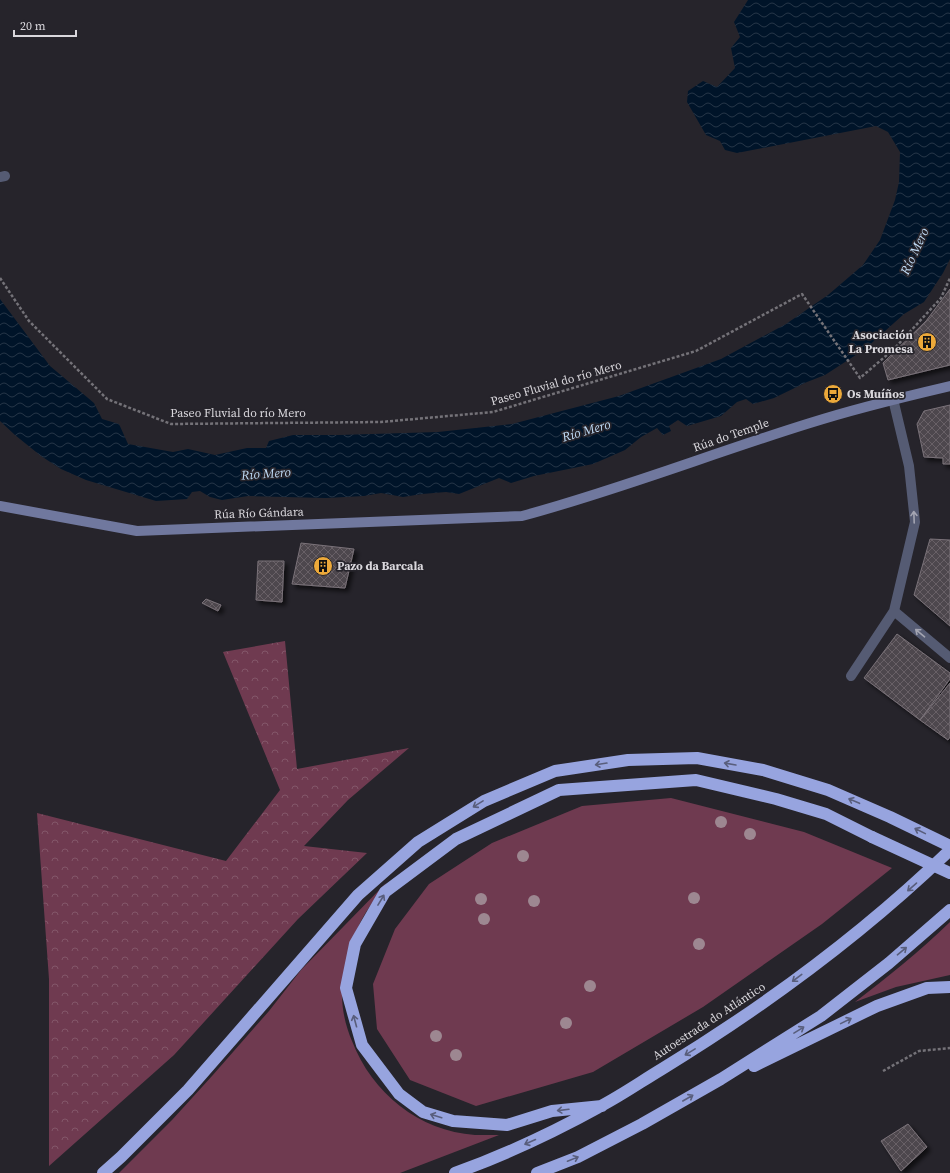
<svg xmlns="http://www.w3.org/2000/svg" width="950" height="1173" viewBox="0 0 950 1173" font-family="'Source Serif 4',serif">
<defs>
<pattern id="forest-crowns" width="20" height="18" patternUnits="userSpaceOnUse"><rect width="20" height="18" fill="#6f3a50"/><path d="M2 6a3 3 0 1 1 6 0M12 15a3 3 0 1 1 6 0" fill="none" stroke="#835669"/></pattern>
<pattern id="water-waves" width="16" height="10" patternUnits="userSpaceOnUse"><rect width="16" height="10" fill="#001429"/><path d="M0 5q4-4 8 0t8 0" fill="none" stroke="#253547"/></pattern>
<pattern id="building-cross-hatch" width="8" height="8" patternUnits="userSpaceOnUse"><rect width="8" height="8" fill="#4e474d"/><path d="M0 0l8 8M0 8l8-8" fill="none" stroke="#676166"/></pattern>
<filter id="shadow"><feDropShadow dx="3.5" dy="3.5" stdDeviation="2" flood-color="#0009"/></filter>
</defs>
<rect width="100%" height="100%" fill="#26242b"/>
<path fill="#6f3a50" d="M 671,798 L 804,832 L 892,868 L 822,924 L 703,1007 L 593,1072 L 476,1106 L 410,1080 L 377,1029 L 373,984 L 395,929 L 429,884 L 492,843 L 582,806 Z
M 386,883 C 375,899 363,914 356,932 C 353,939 352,948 350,955 C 348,965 344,975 343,985 C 340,1003 345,1025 352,1041 C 372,1093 419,1131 475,1135 C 483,1135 491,1135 499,1135 L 400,1173 L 119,1173 L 172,1120 L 212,1076 L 269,1011 L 301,970 Z
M 950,922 L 950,975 L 896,987 L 855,1002 C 888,977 920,951 950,922 Z"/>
<path fill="url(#forest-crowns)" d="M 285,641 L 297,769 L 409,748 L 348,800 L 304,846 L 367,853 L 298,919 L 174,1055 L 49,1166 L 49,979 L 37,813 L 226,861 L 280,790 L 223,652 Z"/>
<path fill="url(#water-waves)" d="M 748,0 L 950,0 L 950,259 L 943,273 L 924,302 L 904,314 L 865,349 L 825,375 L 807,382 L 774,398 L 753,404 L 746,399 L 737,402 L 721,416 L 687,426 L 678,420 L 669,426 L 671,431 L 663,435 L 657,428 L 641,437 L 625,450 L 593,464 L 534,476 L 511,483 L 499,478 L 459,494 L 446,492 L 422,494 L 403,497 L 381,493 L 364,496 L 326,498 L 248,496 L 222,500 L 210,497 L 200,491 L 192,492 L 187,499 L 156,501 L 86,480 L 61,469 L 41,456 L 15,435 L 0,421 L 0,299 L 50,366 L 94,403 L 102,419 L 119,424 L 128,444 L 173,452 L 188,449 L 215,455 L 247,448 L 266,448 L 269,441 L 293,435 L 339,435 L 438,432 L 512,424 L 619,396 L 721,359 L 786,324 L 828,295 L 863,265 L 880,240 L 895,200 L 899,182 L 900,152 L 888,132 L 876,126 L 737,153 L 725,150 L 720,141 L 706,135 L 687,102 L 688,91 L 703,81 L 717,87 L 735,68 L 731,48 L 740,37 L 734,22 Z"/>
<path fill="url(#building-cross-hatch)" stroke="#7a7279" filter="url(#shadow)" d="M 950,289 L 950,365 L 888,380 L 883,363 L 926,321 Z
M 950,405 L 950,464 L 943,464 L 943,458 L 924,457 L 917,424 L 924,411 Z
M 930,539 L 950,540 L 950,626 L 914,595 Z
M 301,543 L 354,549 L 345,588 L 292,584 Z
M 258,561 L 284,561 L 282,602 L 256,600 Z
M 206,599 L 221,605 L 218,611 L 202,603 Z
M 897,634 L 950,673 L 950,679 L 920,720 L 864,678 Z
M 950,683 L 950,737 L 948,740 L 920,720 Z
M 908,1124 L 927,1147 L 901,1171 L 881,1141 Z"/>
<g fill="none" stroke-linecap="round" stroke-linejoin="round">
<path stroke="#747278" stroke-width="2.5" stroke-dasharray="3 2" stroke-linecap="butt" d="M 0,278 L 29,321 L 107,399 L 171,424 L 381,422 L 493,412 L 696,351 L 802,294 L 860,378 L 894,349 L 941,298 L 950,278
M 883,1071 L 919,1051 L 950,1048"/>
<path stroke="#555b73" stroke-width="10" d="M 0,177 L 5,176
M 893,399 L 909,466 L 915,522 L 894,611 L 950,658
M 851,676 L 894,611"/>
<path stroke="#70789e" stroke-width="10" d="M 0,506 L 137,531 L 522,516 C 619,490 713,453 810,423 C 856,408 903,397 950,386"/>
<path stroke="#97a4df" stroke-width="12" d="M 754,1066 L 877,1006 L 927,988 L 950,987
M 602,1106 L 552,1111 L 507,1125 L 453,1121 L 423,1112 L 399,1094 L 362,1045 L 346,988 L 355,944 L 385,892 L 456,839 L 559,790 L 696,780 L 776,799 L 826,814 L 872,837
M 103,1173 L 121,1157 L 188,1090 L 358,895 L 418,842 L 484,801 L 555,771 L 628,760 L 697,758 L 763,770 L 828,790 L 890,817 L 950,846
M 455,1173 C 505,1155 554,1132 601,1106 C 622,1095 642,1081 662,1069 C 765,1006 863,934 950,850
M 537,1173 L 578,1157 L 642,1124 L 721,1079 L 821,1016 L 889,963 L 950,910"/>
<path stroke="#97a4df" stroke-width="12" d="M 872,837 L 950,873"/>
</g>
<g fill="#9d8791">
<circle cx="721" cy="822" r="6"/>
<circle cx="750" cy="834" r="6"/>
<circle cx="523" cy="856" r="6"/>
<circle cx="694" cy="898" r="6"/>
<circle cx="481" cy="899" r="6"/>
<circle cx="534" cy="901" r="6"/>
<circle cx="484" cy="919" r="6"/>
<circle cx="699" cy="944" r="6"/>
<circle cx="590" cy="986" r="6"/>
<circle cx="566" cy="1023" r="6"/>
<circle cx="436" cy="1036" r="6"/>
<circle cx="456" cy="1055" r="6"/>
</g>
<defs><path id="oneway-shaft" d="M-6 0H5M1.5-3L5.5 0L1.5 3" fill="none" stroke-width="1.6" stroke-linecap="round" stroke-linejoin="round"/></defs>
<g stroke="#a4a5b2">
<use href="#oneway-shaft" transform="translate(914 517) rotate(-92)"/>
<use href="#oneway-shaft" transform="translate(920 633) rotate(-140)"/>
</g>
<g stroke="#595e7c">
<use href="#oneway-shaft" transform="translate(601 764) rotate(171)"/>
<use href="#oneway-shaft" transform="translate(730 764) rotate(-170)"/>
<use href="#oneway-shaft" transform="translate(854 801) rotate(-157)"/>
<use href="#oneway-shaft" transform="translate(478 804) rotate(148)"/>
<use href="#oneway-shaft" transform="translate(920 831) rotate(-154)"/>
<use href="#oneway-shaft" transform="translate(912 887) rotate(139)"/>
<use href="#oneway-shaft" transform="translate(381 900) rotate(-59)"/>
<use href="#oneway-shaft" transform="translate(902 951) rotate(-40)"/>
<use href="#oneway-shaft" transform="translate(797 978) rotate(143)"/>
<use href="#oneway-shaft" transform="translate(355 1021) rotate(-105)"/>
<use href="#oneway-shaft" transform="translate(846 1021) rotate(-26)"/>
<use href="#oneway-shaft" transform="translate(799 1030) rotate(-32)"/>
<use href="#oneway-shaft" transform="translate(690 1052) rotate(149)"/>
<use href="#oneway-shaft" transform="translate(688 1098) rotate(-30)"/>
<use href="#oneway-shaft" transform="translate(563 1110) rotate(173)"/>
<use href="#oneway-shaft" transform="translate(436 1116) rotate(-163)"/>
<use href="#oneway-shaft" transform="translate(530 1142) rotate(156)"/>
<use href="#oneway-shaft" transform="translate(573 1159) rotate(-22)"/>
</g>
<defs>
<symbol id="building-disc" viewBox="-11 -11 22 22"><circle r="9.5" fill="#eca93a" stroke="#26242b"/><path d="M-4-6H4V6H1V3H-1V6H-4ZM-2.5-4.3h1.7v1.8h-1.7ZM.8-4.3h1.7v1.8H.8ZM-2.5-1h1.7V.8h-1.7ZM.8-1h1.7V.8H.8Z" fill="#111"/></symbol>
<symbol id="bus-disc" viewBox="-11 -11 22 22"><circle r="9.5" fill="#eca93a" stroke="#26242b"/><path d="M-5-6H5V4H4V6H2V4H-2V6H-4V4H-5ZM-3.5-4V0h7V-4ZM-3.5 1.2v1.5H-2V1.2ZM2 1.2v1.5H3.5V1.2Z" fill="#111"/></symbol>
</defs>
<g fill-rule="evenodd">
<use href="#building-disc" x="916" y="331" width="22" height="22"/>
<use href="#bus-disc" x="822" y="383" width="22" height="22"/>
<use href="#building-disc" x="312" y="555" width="22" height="22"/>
</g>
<g text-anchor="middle" stroke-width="3.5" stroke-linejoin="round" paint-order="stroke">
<g font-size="12" font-weight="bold" fill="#d9d7dc" stroke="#26242b" text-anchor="start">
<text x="913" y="339" text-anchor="end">Asociación<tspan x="913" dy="14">La Promesa</tspan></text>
<text x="847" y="398">Os Muíños</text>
<text x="337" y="570">Pazo da Barcala</text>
</g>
<g font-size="12" fill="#d9d7dc" stroke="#26242b">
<text transform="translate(556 383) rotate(-16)" y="4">Paseo Fluvial do río Mero</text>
<text x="238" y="417">Paseo Fluvial do río Mero</text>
<text transform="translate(731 435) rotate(-19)" y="4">Rúa do Temple</text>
<text transform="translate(259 513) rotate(-2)" y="4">Rúa Río Gándara</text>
<text transform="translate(709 1021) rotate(-33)" y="4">Autoestrada do Atlántico</text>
</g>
<g font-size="13" font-style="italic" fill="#bfdaf5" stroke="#26242b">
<text transform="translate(914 251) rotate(-65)" y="5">Río Mero</text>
<text transform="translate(586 430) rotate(-16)" y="5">Río Mero</text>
<text transform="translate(266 473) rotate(-4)" y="5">Río Mero</text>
</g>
</g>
<path d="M14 30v6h62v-6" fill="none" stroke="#d9d7dc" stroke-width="2"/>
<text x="20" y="30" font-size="12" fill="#d9d7dc" stroke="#26242b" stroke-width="3" paint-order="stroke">20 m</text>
</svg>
